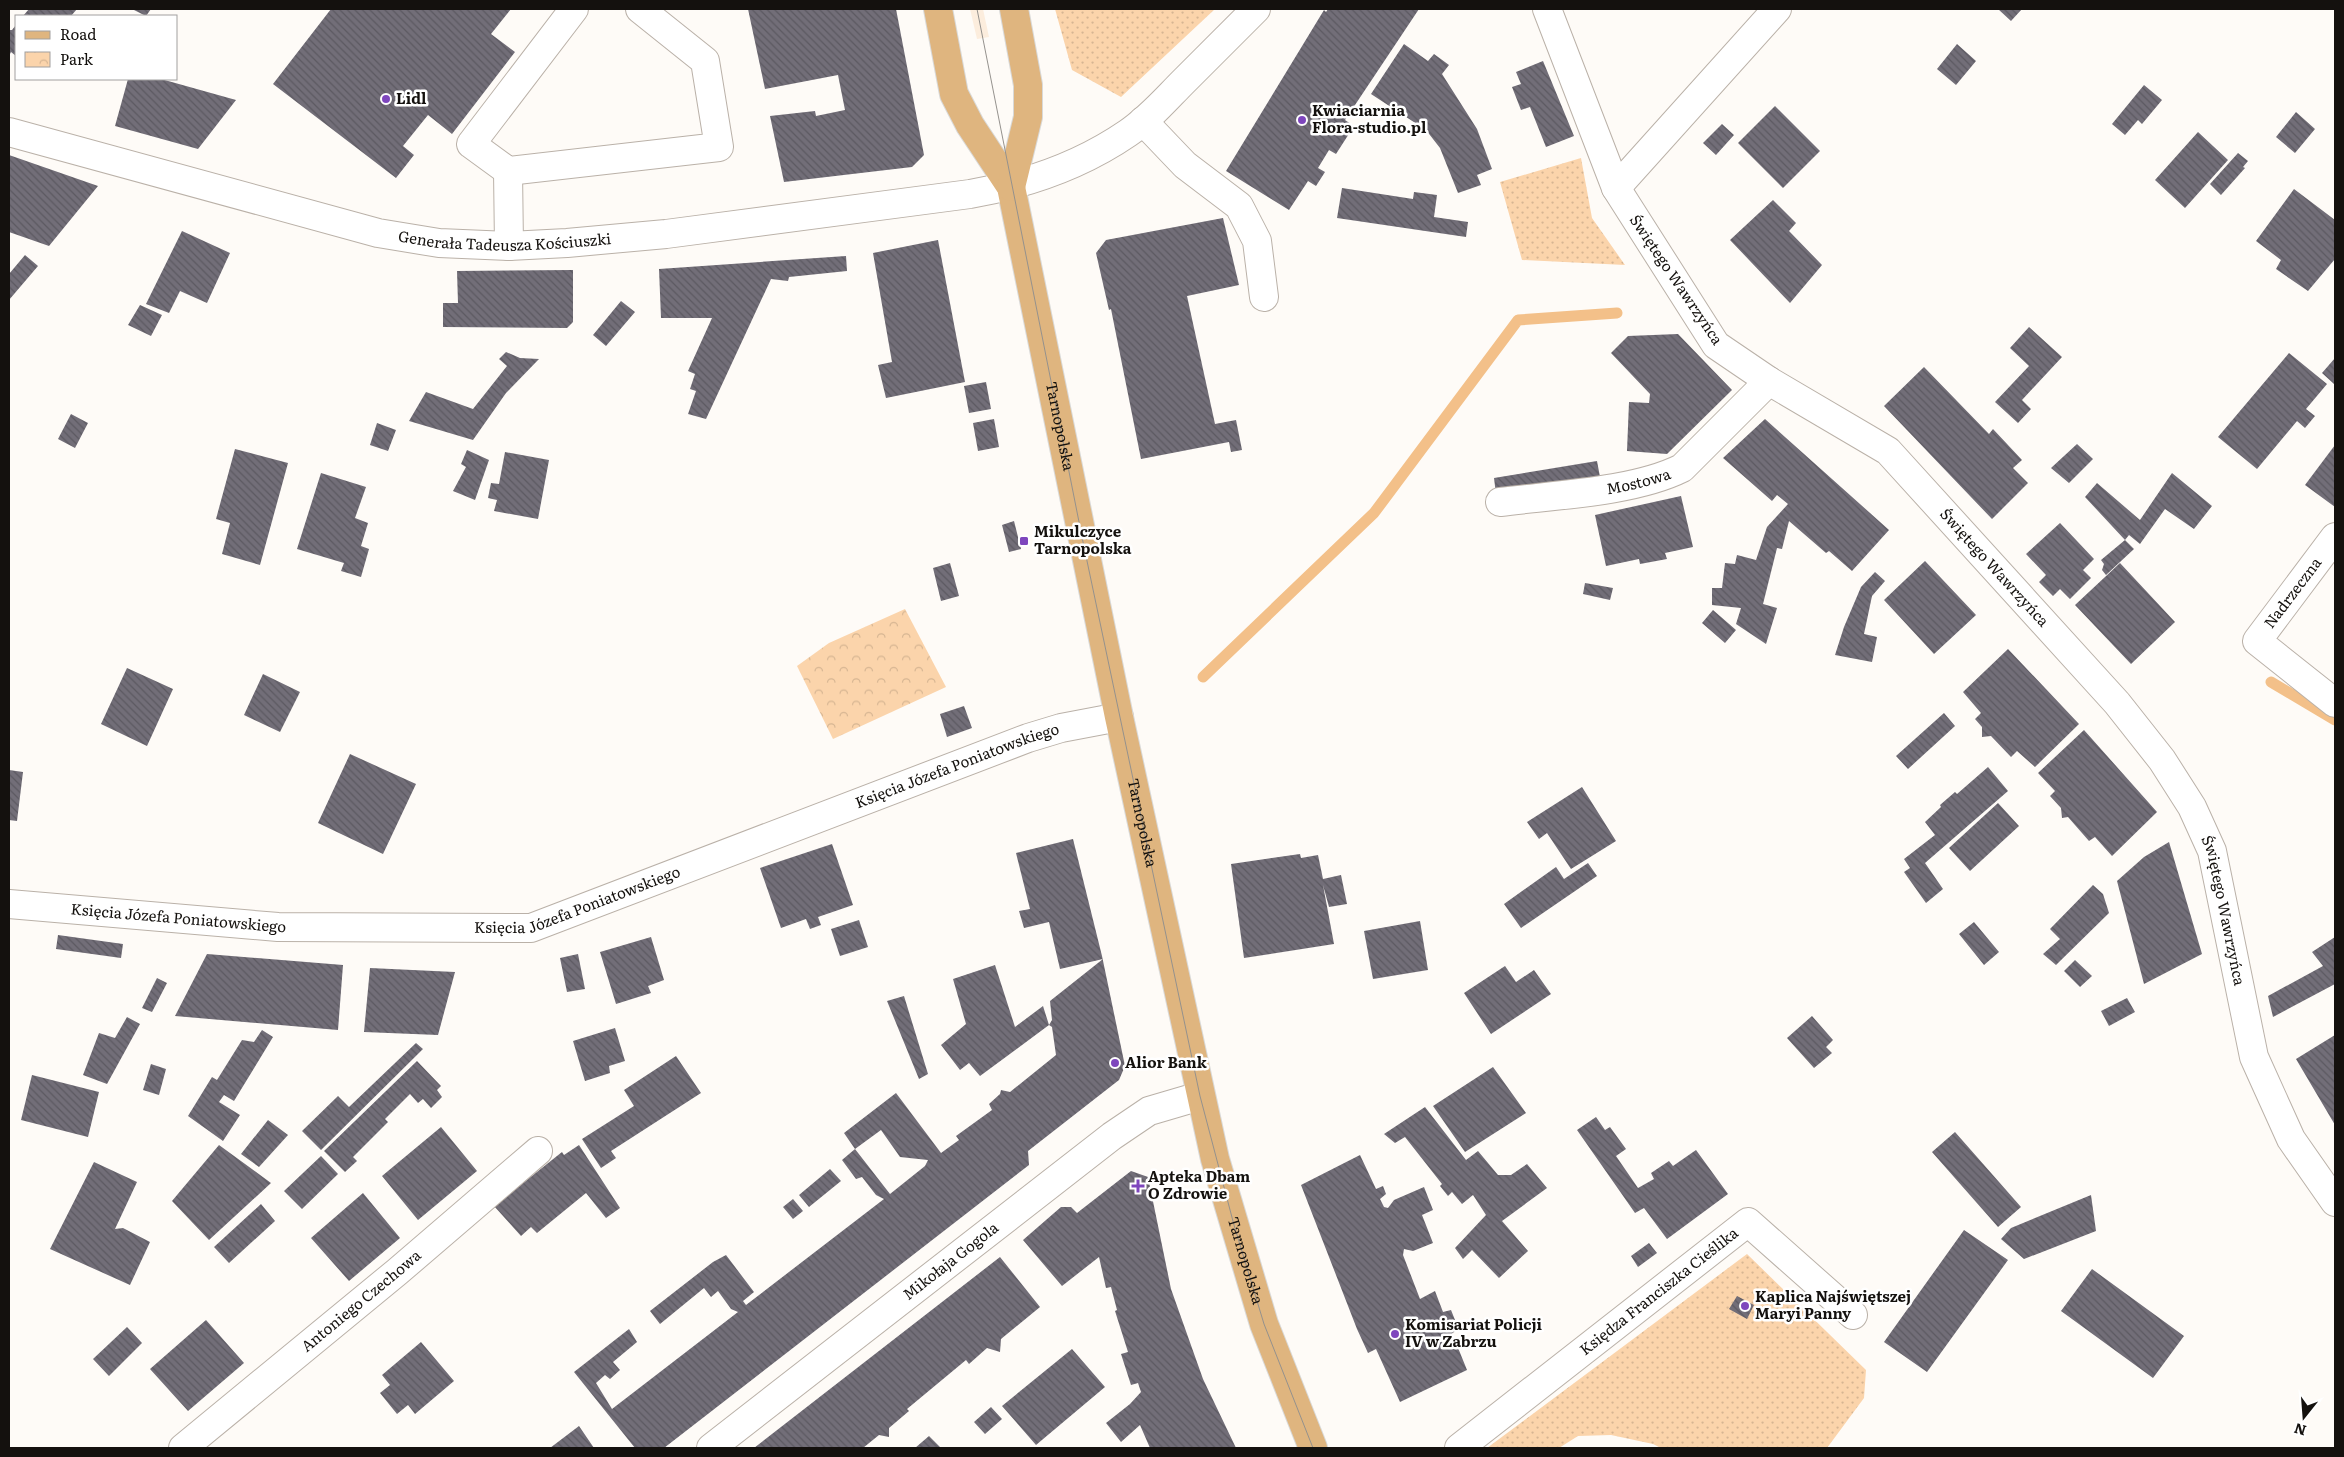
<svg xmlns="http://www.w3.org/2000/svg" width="2344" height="1457" viewBox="0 0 2344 1457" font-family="Literata,serif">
<defs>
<pattern id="grass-dots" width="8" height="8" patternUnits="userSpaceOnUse" patternTransform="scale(1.25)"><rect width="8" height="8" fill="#fbd4ab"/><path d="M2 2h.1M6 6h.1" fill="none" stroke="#d6b592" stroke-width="1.8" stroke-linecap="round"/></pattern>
<pattern id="park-crowns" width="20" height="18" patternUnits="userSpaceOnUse" patternTransform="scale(1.25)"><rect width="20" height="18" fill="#fbd4ab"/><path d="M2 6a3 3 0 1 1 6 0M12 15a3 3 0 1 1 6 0" fill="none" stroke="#d6b592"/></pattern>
<pattern id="building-back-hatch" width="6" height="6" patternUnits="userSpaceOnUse" patternTransform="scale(1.25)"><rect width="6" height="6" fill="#726e78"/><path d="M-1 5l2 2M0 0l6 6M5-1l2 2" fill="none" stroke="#5c5961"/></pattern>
</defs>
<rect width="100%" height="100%" fill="#fefbf7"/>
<path fill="#fceddd" d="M 970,9 L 983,9 L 989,37 L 977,39 Z"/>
<path fill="url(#grass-dots)" d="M 1055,9 L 1215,9 L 1121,97 L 1072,70 Z
M 1581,158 L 1592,218 L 1625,265 L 1522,260 L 1500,182 Z
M 1747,1254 L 1866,1370 L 1864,1398 L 1827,1448 L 1661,1448 L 1653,1444 L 1611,1435 L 1578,1436 L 1559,1448 L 1487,1448 Z"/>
<path fill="url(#park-crowns)" d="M 905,609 L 946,687 L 833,739 L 797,666 L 829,643 Z"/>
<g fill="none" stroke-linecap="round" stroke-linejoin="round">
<path stroke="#f3c089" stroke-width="11" d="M 1203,677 L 1374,513 L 1518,320 L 1617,313
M 2271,682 L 2335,720"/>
</g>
<path fill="url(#building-back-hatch)" d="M 29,9 L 77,9 L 71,16 L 23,16 Z
M 132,9 L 151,9 L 146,16 Z
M 331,9 L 511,9 L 491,34 L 515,52 L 452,134 L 428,115 L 403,146 L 414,155 L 396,178 L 273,84 Z
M 748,9 L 896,9 L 924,155 L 912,167 L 784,182 L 770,116 L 815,111 L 816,116 L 845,110 L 838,75 L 765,89 Z
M 1328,9 L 1419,9 L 1345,120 L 1354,126 L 1336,154 L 1329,150 L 1318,168 L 1325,172 L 1316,186 L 1308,181 L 1289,210 L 1226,171 L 1324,10 L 1326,12 Z
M 1998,9 L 2022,9 L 2011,21 Z
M 16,25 L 16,56 L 11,52 L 9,56 L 9,30 L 12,30 Z
M 1404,44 L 1428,61 L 1434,54 L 1449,65 L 1442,74 L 1477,129 L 1492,169 L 1477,175 L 1481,185 L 1458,193 L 1440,148 L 1426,130 L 1371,94 Z
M 1957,44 L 1976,61 L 1956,85 L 1937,69 Z
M 1543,61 L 1574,136 L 1546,147 L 1530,107 L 1521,110 L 1512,87 L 1521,84 L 1516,72 Z
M 128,79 L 161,79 L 236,100 L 198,149 L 115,126 Z
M 2144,85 L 2162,100 L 2142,124 L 2138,120 L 2125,135 L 2112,124 Z
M 1775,106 L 1820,151 L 1783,188 L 1738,143 Z
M 2296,112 L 2315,129 L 2295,153 L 2276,137 Z
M 1722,124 L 1734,135 L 1716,155 L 1703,143 Z
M 2198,132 L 2228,160 L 2185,208 L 2155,180 Z
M 2238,153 L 2248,161 L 2243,167 L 2245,168 L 2221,195 L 2210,184 Z
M 9,155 L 98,186 L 49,246 L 9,232 Z
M 1342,188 L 1413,199 L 1414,192 L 1437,195 L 1434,217 L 1468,222 L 1466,237 L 1337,218 Z
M 2294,189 L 2335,220 L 2335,259 L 2308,291 L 2276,269 L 2281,260 L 2256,241 Z
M 1773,200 L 1796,223 L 1789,231 L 1822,265 L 1790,303 L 1730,240 Z
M 1223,218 L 1239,285 L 1187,296 L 1215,424 L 1236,420 L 1242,450 L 1231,452 L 1229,442 L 1141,459 L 1111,309 L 1109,310 L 1096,253 L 1106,240 Z
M 182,231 L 230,253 L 207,303 L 180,291 L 169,313 L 146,304 Z
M 938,240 L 965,382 L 886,398 L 878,365 L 892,362 L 873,253 Z
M 25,255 L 38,266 L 9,300 L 9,274 Z
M 846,256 L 847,271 L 789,277 L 788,281 L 771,279 L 706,419 L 688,414 L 696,391 L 690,389 L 695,374 L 688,371 L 712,318 L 661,318 L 659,269 Z
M 573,270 L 573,322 L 567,328 L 443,327 L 443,303 L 458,303 L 457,271 Z
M 621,301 L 635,312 L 606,346 L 593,335 Z
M 140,305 L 162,315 L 151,336 L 128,325 Z
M 2029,327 L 2062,357 L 2022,400 L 2031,409 L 2018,423 L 1995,402 L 2029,366 L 2010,348 Z
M 1678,334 L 1732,390 L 1667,454 L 1627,451 L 1629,402 L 1649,403 L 1650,394 L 1611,353 L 1628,336 Z
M 506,352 L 520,358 L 539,359 L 506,393 L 473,440 L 409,421 L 426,392 L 473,409 L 507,366 L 499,359 Z
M 2289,353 L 2327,384 L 2306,409 L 2315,416 L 2305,428 L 2297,421 L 2257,469 L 2218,437 Z
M 2335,358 L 2335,382 L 2334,384 L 2322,373 Z
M 1924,367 L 1989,434 L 1993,429 L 2022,460 L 2013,468 L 2028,483 L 1992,519 L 1884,406 Z
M 986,382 L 991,409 L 969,413 L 964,386 Z
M 71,414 L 88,423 L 75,448 L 58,439 Z
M 994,419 L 999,447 L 978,451 L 973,423 Z
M 1765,419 L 1889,530 L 1852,571 L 1829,551 L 1826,553 L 1789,521 L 1782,549 L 1777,548 L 1763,604 L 1777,608 L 1766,644 L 1736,624 L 1741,608 L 1712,605 L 1712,588 L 1722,588 L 1725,563 L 1735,564 L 1737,555 L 1756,560 L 1767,527 L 1788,504 L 1777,495 L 1772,501 L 1723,458 Z
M 377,423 L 396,430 L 388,451 L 370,445 Z
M 2077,444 L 2093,459 L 2069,483 L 2051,468 Z
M 2335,445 L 2335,507 L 2305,485 Z
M 235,449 L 288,463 L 260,565 L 222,554 L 230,523 L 216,519 Z
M 467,450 L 489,460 L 475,500 L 453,491 L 466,467 L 461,464 Z
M 505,452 L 549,460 L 538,519 L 494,511 L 497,500 L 488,498 L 491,483 L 499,484 Z
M 1597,461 L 1600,477 L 1496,494 L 1494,478 Z
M 321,473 L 366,487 L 355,518 L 368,523 L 361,546 L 369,549 L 361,577 L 341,571 L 344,563 L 297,549 Z
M 2172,473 L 2212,506 L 2194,529 L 2165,509 L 2140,544 L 2129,535 L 2125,540 L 2085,497 L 2097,483 L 2140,520 Z
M 1681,496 L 1693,547 L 1665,553 L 1667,559 L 1640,564 L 1639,559 L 1606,566 L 1595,515 Z
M 1014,521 L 1021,549 L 1009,552 L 1002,525 Z
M 2060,523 L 2094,559 L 2083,570 L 2091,578 L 2070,599 L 2060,589 L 2053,596 L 2039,582 L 2046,575 L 2026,554 Z
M 2125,540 L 2134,549 L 2106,575 L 2102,570 L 2104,564 L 2101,560 Z
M 1925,561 L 1976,615 L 1934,654 L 1884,600 Z
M 950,563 L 959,596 L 941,601 L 933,568 Z
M 2120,563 L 2175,622 L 2131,664 L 2075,605 Z
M 1875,572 L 1885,581 L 1872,596 L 1864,634 L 1877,637 L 1872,662 L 1835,655 L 1844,627 L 1861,587 Z
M 1585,583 L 1613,588 L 1610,600 L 1583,594 Z
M 1713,610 L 1736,630 L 1725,643 L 1702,623 Z
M 2008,649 L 2079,724 L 2035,767 L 2017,751 L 2011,757 L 1991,736 L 1982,737 L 1982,727 L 1975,719 L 1981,713 L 1963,692 Z
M 127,668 L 173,689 L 147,746 L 101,724 Z
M 263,674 L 300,692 L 280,732 L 244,715 Z
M 964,706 L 972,728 L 947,737 L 940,714 Z
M 1944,713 L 1955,726 L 1908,769 L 1896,756 Z
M 2084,730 L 2157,812 L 2112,856 L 2095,837 L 2089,841 L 2068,817 L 2062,818 L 2061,808 L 2050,796 L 2055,791 L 2038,773 Z
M 350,754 L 416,784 L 383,854 L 318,823 Z
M 1988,767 L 2008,791 L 1925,863 L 1943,889 L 1926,903 L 1904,872 L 1910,868 L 1904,859 L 1935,835 L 1925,822 L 1941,807 L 1940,805 L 1955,792 L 1957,794 Z
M 9,770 L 23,772 L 17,821 L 9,820 Z
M 1582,787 L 1616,841 L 1571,869 L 1547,833 L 1539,839 L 1527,822 Z
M 1998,803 L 2019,826 L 1970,871 L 1949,848 Z
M 1073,839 L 1102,956 L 1125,1066 L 1119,1080 L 1028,1151 L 1029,1165 L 664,1448 L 635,1448 L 574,1372 L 629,1329 L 637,1342 L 613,1362 L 620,1370 L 610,1379 L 605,1375 L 596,1383 L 612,1409 L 738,1312 L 731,1309 L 718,1291 L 711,1297 L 704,1288 L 660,1324 L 650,1311 L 713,1262 L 726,1255 L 754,1292 L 743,1301 L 746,1305 L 884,1199 L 876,1195 L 862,1177 L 856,1179 L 842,1160 L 855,1149 L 890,1194 L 925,1166 L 928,1160 L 900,1157 L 881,1130 L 855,1149 L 844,1133 L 896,1093 L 941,1153 L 959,1140 L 956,1136 L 992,1110 L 989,1104 L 1000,1094 L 1001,1090 L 1010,1092 L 1056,1055 L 1052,1027 L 1049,1025 L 980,1076 L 969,1063 L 960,1070 L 941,1045 L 966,1024 L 953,979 L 995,965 L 1015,1027 L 1043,1006 L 1049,1025 L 1052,1020 L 1050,1001 L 1103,959 L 1060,969 L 1049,922 L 1024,928 L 1019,911 L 1030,909 L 1016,853 Z
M 2169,842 L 2202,954 L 2144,984 L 2117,881 L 2144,857 Z
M 832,844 L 853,905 L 818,917 L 821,925 L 810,929 L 806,919 L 781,928 L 760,868 Z
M 1300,854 L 1301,858 L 1318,855 L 1323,879 L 1341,875 L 1347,904 L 1329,907 L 1323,885 L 1334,944 L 1244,958 L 1231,864 Z
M 1588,863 L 1597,876 L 1521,928 L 1504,904 L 1556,867 L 1564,879 Z
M 2093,885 L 2103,894 L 2109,913 L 2056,965 L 2043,954 L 2060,939 L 2050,929 Z
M 859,920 L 868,947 L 840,956 L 831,929 Z
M 1420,921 L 1428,970 L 1373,979 L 1364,931 Z
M 1974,922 L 1999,952 L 1984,965 L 1959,934 Z
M 58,935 L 123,944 L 121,958 L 56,949 Z
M 651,937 L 664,980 L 648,986 L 651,993 L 616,1004 L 600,952 Z
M 2335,937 L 2335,984 L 2273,1017 L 2268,996 L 2323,966 L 2312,952 Z
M 207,954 L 343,965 L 338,1030 L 175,1016 Z
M 578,954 L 585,989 L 567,992 L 560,958 Z
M 2075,960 L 2092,976 L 2080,987 L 2064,971 Z
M 1505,966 L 1516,982 L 1534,970 L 1551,994 L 1491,1034 L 1464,993 Z
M 370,968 L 455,972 L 438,1035 L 364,1032 Z
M 157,978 L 167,983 L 152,1012 L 142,1008 Z
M 904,996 L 928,1074 L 919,1079 L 887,1001 Z
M 2127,998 L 2135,1012 L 2109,1026 L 2101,1011 Z
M 1812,1016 L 1833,1040 L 1826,1047 L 1832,1053 L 1814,1068 L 1787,1038 Z
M 127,1017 L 140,1024 L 107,1084 L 83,1075 L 99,1033 L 115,1038 Z
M 615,1028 L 625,1061 L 609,1066 L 610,1073 L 585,1081 L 573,1041 Z
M 262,1030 L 273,1037 L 234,1101 L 224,1095 L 219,1102 L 240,1115 L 223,1141 L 188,1116 L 212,1077 L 217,1080 L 242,1040 L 254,1042 Z
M 2335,1035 L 2335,1125 L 2296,1059 Z
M 416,1043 L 423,1049 L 321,1150 L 302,1131 L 338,1096 L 349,1107 Z
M 676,1056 L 701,1093 L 611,1151 L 616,1158 L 601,1168 L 582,1139 L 634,1106 L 624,1090 Z
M 417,1061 L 441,1086 L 437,1090 L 442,1097 L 431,1108 L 423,1099 L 418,1103 L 410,1094 L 385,1119 L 388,1122 L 353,1157 L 357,1161 L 345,1172 L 324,1151 Z
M 151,1064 L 166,1069 L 159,1095 L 143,1090 Z
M 1493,1067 L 1526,1113 L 1465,1152 L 1433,1106 Z
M 32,1075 L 99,1092 L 88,1137 L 21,1120 Z
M 1425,1107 L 1466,1160 L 1478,1151 L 1498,1175 L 1511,1175 L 1527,1164 L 1547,1188 L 1502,1221 L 1528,1251 L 1499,1278 L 1472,1250 L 1463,1259 L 1455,1248 L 1486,1215 L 1473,1195 L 1462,1204 L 1452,1192 L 1448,1196 L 1440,1186 L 1442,1184 L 1405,1137 L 1395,1143 L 1384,1134 Z
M 1596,1117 L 1605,1130 L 1610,1127 L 1626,1149 L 1616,1156 L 1638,1188 L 1654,1179 L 1651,1173 L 1669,1161 L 1673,1166 L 1696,1150 L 1728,1194 L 1667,1239 L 1644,1208 L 1635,1213 L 1577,1130 Z
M 268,1120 L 288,1135 L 259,1167 L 241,1154 Z
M 441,1127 L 477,1171 L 418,1220 L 382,1176 Z
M 1955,1132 L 2021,1207 L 1998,1227 L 1932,1152 Z
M 219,1145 L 271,1183 L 209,1240 L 172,1201 Z
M 579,1145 L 620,1208 L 606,1218 L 586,1193 L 537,1233 L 531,1227 L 521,1236 L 494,1206 L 562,1152 L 564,1155 Z
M 1360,1155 L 1376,1189 L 1383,1186 L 1386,1194 L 1380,1199 L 1384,1207 L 1388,1208 L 1394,1200 L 1424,1187 L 1433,1210 L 1422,1215 L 1433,1243 L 1413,1251 L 1404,1249 L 1403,1255 L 1420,1299 L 1435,1291 L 1443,1312 L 1451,1310 L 1459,1330 L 1452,1333 L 1467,1370 L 1400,1402 L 1376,1349 L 1368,1353 L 1357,1329 L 1301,1185 Z
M 321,1156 L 338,1174 L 302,1209 L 284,1191 Z
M 94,1162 L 137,1182 L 115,1229 L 123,1228 L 150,1242 L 130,1285 L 50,1249 Z
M 830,1169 L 841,1181 L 809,1207 L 799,1195 Z
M 1131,1171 L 1148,1177 L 1171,1289 L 1203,1379 L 1236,1448 L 1150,1448 L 1140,1425 L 1121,1442 L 1106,1423 L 1130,1404 L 1141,1392 L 1138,1383 L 1131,1385 L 1121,1354 L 1128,1352 L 1115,1311 L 1117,1310 L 1111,1287 L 1106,1288 L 1099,1257 L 1062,1286 L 1023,1240 L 1061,1207 L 1071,1207 L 1077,1213 Z
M 363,1193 L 400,1238 L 349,1281 L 311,1238 Z
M 2091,1195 L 2096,1231 L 2024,1259 L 2001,1239 L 2011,1228 Z
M 793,1199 L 803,1211 L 793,1219 L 783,1207 Z
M 261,1204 L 275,1221 L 229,1263 L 214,1247 Z
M 1964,1230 L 2008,1260 L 1927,1372 L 1884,1342 Z
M 1649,1243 L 1657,1253 L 1638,1267 L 1631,1256 Z
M 1000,1257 L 1040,1307 L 1001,1339 L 1000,1352 L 987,1348 L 969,1364 L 966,1360 L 907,1409 L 909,1411 L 889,1428 L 889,1437 L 879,1435 L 863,1448 L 754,1448 Z
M 2092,1269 L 2184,1336 L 2153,1378 L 2061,1311 Z
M 1737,1296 L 1754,1305 L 1747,1319 L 1729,1309 Z
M 206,1320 L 244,1363 L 188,1411 L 150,1369 Z
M 127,1327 L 142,1343 L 109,1376 L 93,1359 Z
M 421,1342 L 454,1381 L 415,1414 L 408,1405 L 397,1414 L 380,1393 L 390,1385 L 382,1375 Z
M 1072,1349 L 1105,1387 L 1036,1445 L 1002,1406 Z
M 991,1407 L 1002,1419 L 985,1434 L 974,1422 Z
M 579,1426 L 594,1448 L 550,1448 Z
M 929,1436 L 941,1448 L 915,1448 Z"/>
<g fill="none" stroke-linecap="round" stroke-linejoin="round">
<defs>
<g id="minor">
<path d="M 574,9 L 471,144 L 508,171 L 719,147 L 705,61 L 640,9"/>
<path id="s1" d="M 1547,9 L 1616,188 L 1716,345 L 1769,381 L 1888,451 L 2117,703 L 2162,760 L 2192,807 L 2212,851 L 2254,1057 L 2291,1139 L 2335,1202"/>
<path d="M 1143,121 L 1185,165 L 1239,206 L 1257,241 L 1264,297"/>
<path id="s2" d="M 9,132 L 378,233 L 439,243 L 509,246 L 567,243 L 666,234 L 970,194 C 1028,184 1080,166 1128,133 C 1149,119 1166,99 1184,81 C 1208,57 1232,33 1256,9"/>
<path d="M 508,171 L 509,246"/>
<path d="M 1616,188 L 1777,9"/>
<path id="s3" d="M 1500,502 C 1555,495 1634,492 1682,468 L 1769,381"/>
<path d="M 2335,537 L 2257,641 L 2335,703"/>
<path id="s4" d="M 9,904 L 278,927 L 531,928 L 1028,738 L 1061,728 L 1119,717"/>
<path id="s5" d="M 183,1448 L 397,1272 L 538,1151"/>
<path id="s6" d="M 711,1448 L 1112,1136 L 1149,1111 L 1200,1096"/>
<path id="s7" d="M 1459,1448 L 1748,1222 L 1853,1315"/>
</g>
<g id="major">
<path id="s8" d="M 938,9 L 954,94 L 970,125 L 1011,187 L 1119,717 L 1215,1159 L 1264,1324 L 1313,1448"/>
<path d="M 1011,187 L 1028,117 L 1028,85 L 1014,9"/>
</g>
</defs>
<use href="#minor" stroke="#bab1a8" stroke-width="30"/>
<use href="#major" stroke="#d9d9d8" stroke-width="30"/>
<use href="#minor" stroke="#fff" stroke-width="28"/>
<use href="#major" stroke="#dfb57f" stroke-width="28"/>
<path stroke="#94918d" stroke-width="1" d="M 977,9 L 1083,542 L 1200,1096 L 1234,1225 L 1264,1324 L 1313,1448"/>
</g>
<g fill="#7e46bd" stroke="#fff" stroke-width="2">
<circle cx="386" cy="99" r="5"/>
<circle cx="1302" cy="120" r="5"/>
<rect x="1019" y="536" width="10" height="10" rx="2.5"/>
<circle cx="1115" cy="1063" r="5"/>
<path d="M1135.5 1178.5h5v5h5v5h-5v5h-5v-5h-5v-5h5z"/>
<circle cx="1745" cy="1306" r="5"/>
<circle cx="1395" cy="1334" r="5"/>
</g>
<g text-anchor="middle" stroke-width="5" stroke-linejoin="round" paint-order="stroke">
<g font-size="15" font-weight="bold" fill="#14110e" stroke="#fff" text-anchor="start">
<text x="396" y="104">Lidl</text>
<text x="1312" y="116">Kwiaciarnia<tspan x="1312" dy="17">Flora-studio.pl</tspan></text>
<text x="1034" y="537">Mikulczyce<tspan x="1034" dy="17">Tarnopolska</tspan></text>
<text x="1125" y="1068">Alior Bank</text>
<text x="1148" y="1182">Apteka Dbam<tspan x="1148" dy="17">O Zdrowie</tspan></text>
<text x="1755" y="1302">Kaplica Najświętszej<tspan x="1755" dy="17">Maryi Panny</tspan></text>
<text x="1405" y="1330">Komisariat Policji<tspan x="1405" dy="17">IV w Zabrzu</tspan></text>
</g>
<g font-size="15" fill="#14110e" stroke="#fff">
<text dy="5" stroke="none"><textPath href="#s2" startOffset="510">Generała Tadeusza Kościuszki</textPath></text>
<text transform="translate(1676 280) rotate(56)" y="5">Świętego Wawrzyńca</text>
<text dy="5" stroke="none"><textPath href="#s8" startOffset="440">Tarnopolska</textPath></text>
<text dy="5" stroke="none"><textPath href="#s3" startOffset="140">Mostowa</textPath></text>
<text dy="5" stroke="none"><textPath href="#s1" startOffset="738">Świętego Wawrzyńca</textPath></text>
<text transform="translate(2293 593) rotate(-53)" y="5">Nadrzeczna</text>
<text dy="5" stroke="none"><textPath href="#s4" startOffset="979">Księcia Józefa Poniatowskiego</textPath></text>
<text dy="5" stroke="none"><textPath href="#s8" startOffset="845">Tarnopolska</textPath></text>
<text dy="5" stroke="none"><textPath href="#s4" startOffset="574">Księcia Józefa Poniatowskiego</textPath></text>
<text dy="5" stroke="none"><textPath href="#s1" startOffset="1158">Świętego Wawrzyńca</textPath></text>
<text dy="5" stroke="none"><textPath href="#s4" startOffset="170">Księcia Józefa Poniatowskiego</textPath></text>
<text dy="5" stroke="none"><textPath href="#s8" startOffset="1295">Tarnopolska</textPath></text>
<text dy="5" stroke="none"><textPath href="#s6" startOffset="304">Mikołaja Gogola</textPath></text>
<text dy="5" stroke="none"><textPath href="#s7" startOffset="254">Księdza Franciszka Cieślika</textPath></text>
<text dy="5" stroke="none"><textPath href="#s5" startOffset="231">Antoniego Czechowa</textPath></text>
</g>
</g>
<rect width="2344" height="1457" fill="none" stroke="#14110e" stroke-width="20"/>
<rect x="15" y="15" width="162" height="65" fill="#ffffff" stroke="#a1a09f"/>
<rect x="25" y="31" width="25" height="8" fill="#dfb57f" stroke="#a1a09f"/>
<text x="60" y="40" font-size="15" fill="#14110e">Road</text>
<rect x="25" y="52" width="25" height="15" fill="url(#park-crowns)" stroke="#a1a09f"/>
<text x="60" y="65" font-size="15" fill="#14110e">Park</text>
<g transform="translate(2304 1417) rotate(197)" stroke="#ffffff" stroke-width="4" paint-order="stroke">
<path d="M0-4L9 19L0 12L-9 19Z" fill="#14110e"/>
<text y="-8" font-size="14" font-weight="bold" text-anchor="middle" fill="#14110e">N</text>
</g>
</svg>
